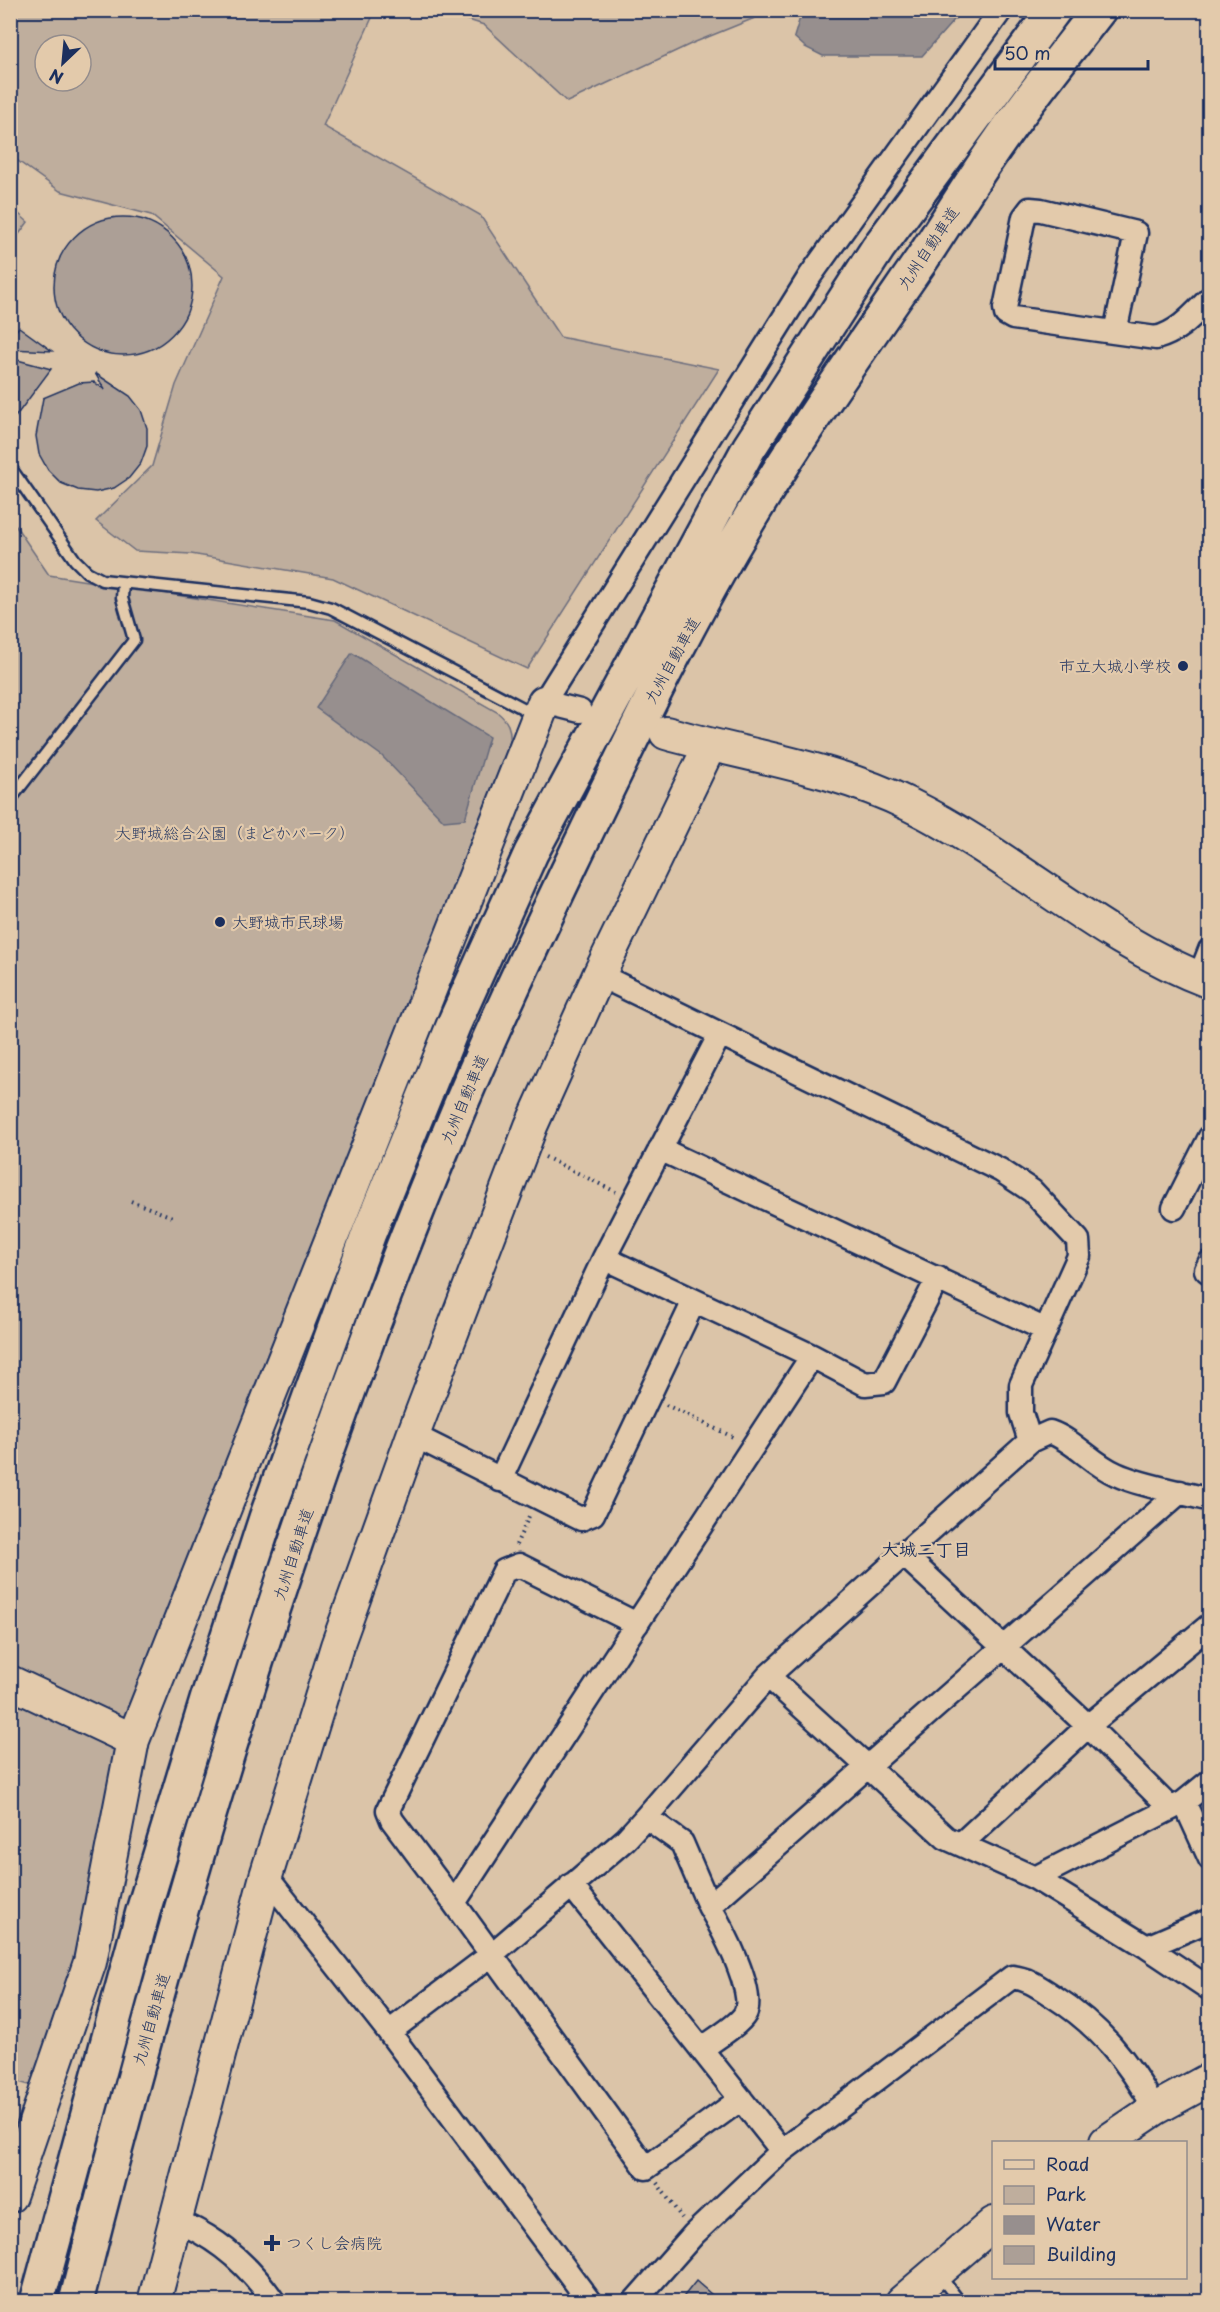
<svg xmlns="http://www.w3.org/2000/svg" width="1220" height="2312" viewBox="0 0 1220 2312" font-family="'Playpen Sans','Klee One',sans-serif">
<rect width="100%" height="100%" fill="#dbc4a8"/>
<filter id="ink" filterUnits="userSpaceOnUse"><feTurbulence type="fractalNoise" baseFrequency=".0167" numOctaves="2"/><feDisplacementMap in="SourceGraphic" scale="12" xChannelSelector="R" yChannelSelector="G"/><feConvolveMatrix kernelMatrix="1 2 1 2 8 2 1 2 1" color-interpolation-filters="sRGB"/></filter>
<g filter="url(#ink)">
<path fill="#bfae9d" stroke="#6d6e7e" stroke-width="1.5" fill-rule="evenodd" d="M 11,10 L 375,11 L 323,126 L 480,215 L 560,337 L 719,369 L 527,669 L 333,578 L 191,554 L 135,551 L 96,521 L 152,466 L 176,385 L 224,276 L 151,215 L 60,191 L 11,156 ZM 45,45 L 81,45 L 81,81 L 45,81 Z
M 440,11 L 772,11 L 693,43 L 567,102 L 484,25 Z
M 11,207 L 28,222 L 11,245 Z
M 11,519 L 49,575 L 335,620 L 497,712 C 508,721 511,728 510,742 L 114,1759 L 73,1961 L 33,2086 L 11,2080 Z"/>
<path fill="#978f8e" stroke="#65697b" stroke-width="1.5" d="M 802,11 L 802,10 L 962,11 L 922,56 L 823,56 L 805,47 L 794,37 Z
M 352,653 L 489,737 L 465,819 L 444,821 L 382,756 L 316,708 Z"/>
<path fill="#ac9f96" stroke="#1b2f5e" stroke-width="1.5" d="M54 286a69 69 0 1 1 138 0a69 69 0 1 1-138 0Z
M 19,327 L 52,351 L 10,349 L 10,338 Z
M 10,358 L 51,369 L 10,424 Z
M 95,373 L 130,396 L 141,410 L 147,428 L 147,446 L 141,463 L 129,478 L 114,488 L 96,492 L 78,490 L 61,483 L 48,470 L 39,454 L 36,436 L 43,398 L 79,383 L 94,382 L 105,390 Z
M 696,2281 L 719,2301 L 680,2301 Z"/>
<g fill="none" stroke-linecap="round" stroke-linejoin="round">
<defs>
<path id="lane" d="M 10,467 L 75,560 L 87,572 L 102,580 L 309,602 L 331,608 L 536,715
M 10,800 L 134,640 L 122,598 L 123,583
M 939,2275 L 960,2302"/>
<path id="street" d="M 1115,332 L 1136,233 L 1041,210 L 1030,209 L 1024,217 L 1005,308 L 1006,314 L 1013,318 L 1156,338 C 1179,332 1193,315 1210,298
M 580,711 L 544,702 L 810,276 L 1001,10
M 599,975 L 1000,1170 L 1032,1191 L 1078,1240 L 1079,1256 L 1021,1385 L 1021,1413 L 1030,1441
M 1199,978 L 1210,950
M 660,1149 L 1046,1330
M 1174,1208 L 1210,1137
M 604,1258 L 812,1356 L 865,1384 L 884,1382 L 938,1278
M 1210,1262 L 1206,1270 L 1210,1273
M 413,1435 L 581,1519 L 593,1514 L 694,1301
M 500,1480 L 604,1258 L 719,1036
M 1180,1492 L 709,1906 L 682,1843 L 646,1817 L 768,1676 L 1030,1441 L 1050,1432 C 1075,1441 1092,1464 1116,1474 C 1141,1486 1182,1492 1210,1500
M 902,1553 L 1088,1726 L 1170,1808
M 637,1624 L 519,1565 L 504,1571 L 388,1810 L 392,1820 L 454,1903 C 573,1721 691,1538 812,1356
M 768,1676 L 946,1838 L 1035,1878 L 1147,1947 L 1210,1989
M 1184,1802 L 1210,1859
M 961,1844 L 1088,1726 L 1210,1625
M 266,1876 L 389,2032 L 590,2302
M 1035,1878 L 1184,1802 L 1210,1781
M 571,1885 L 782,2151
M 454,1903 L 646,2168 L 741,2099
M 1147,1947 L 1210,1920
M 389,2032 L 491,1955 L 626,1839 L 646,1817
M 701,2049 C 712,2041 739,2025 745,2014 C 757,1993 721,1926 709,1906
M 174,2220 C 215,2236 249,2265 274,2302
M 634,2302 L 694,2234 L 782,2151 L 1012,1977 C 1029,1979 1039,1987 1053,1996 C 1099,2025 1129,2062 1155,2109"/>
<path id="secondary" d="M 666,733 C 747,756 834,767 910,805 C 1014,856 1100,941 1210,982
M 10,1682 L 133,1740
M 1106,2142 L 1155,2109 L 1210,2079
M 10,2196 L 90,1962 L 133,1740 L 544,702
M 154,2302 L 266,1876 L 337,1646 L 413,1435 L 531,1126 L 599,975 L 710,745
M 902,2302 L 994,2223"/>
<path id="highway" d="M 37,2302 L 144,1908 L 207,1700 L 266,1518 L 369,1233 L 453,1026 L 531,853 L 749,448 L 878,248 L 1054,10
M 76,2302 C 176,1904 293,1507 451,1128 C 488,1038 530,950 572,862 C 629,744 685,625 753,513 C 806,425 864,343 922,259 C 948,220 972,180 999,142 C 1030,97 1065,54 1099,10"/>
</defs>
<use href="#lane" stroke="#1b2f5e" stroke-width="15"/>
<use href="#street" stroke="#1b2f5e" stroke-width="27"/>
<use href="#secondary" stroke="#1b2f5e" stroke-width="36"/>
<use href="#highway" stroke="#1b2f5e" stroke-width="38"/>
<path stroke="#1b2f5e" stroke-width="4" stroke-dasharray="1.5 4.5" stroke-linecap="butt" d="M 545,1157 L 616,1192
M 131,1201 L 175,1218
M 666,1405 L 735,1438
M 516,1545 L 530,1514
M 657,2183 L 682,2218"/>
<use href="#lane" stroke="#e3caab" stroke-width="10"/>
<use href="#street" stroke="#e3caab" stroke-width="22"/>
<use href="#secondary" stroke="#e3caab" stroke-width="32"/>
<use href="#highway" stroke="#e3caab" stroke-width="33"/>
</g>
</g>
<g fill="#1b2f5e" stroke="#e3caab" stroke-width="2">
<circle cx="1183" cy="666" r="6"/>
<circle cx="220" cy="922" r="6"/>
<path d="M269 2234h6v6h6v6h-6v6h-6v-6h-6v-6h6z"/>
</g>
<g text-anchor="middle" stroke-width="4.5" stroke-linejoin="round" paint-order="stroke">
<g font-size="16" fill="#1b2f5e" stroke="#e3caab">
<text transform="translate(928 248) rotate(-56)" y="6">九州自動車道</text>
<text transform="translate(672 660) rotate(-61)" y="6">九州自動車道</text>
<text transform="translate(464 1099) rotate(-67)" y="6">九州自動車道</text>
<text transform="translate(293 1554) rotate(-72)" y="6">九州自動車道</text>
<text transform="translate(151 2019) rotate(-74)" y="6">九州自動車道</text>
</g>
<g font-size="16" fill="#1b2f5e" stroke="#e3caab" text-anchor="start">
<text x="1171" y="672" text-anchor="end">市立大城小学校</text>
<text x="232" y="928">大野城市民球場</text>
<text x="286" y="2249">つくし会病院</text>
</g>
<g font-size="16" fill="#2b3c64" stroke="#e3caab">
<text x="235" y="839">大野城総合公園（まどかパーク）</text>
</g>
<g font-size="18" font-weight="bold" fill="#1b2f5e" stroke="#e3caab">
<text x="926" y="1556">大城二丁目</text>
</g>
</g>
<rect width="1220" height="2312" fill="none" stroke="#e3caab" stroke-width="36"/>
<rect x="18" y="18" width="1184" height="2276" fill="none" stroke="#1b2f5e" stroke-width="2" filter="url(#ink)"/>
<rect x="992" y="2141" width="195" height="138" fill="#e3caab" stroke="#938c8c" stroke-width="1.5"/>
<rect x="1004" y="2160" width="30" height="9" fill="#e3caab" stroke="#938c8c" stroke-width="1.5"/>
<text x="1046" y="2171" font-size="18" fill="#1b2f5e">Road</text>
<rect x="1004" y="2186" width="30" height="18" fill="#bfae9d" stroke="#938c8c" stroke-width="1.5"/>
<text x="1046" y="2201" font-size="18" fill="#1b2f5e">Park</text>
<rect x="1004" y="2216" width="30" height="18" fill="#978f8e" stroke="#938c8c" stroke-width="1.5"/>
<text x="1046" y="2231" font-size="18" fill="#1b2f5e">Water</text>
<rect x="1004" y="2246" width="30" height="18" fill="#ac9f96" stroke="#938c8c" stroke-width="1.5"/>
<text x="1046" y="2261" font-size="18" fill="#1b2f5e">Building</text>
<g transform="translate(63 63) rotate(206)"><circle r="28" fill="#e3caab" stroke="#938c8c" stroke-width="1.5"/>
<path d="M0-4.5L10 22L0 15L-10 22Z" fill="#1b2f5e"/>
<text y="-9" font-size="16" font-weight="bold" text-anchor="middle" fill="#1b2f5e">N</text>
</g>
<path d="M995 60v9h153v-9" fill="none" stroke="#1b2f5e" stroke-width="3"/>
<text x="1004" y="60" font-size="18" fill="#1b2f5e" stroke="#e3caab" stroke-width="4.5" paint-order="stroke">50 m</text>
</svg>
